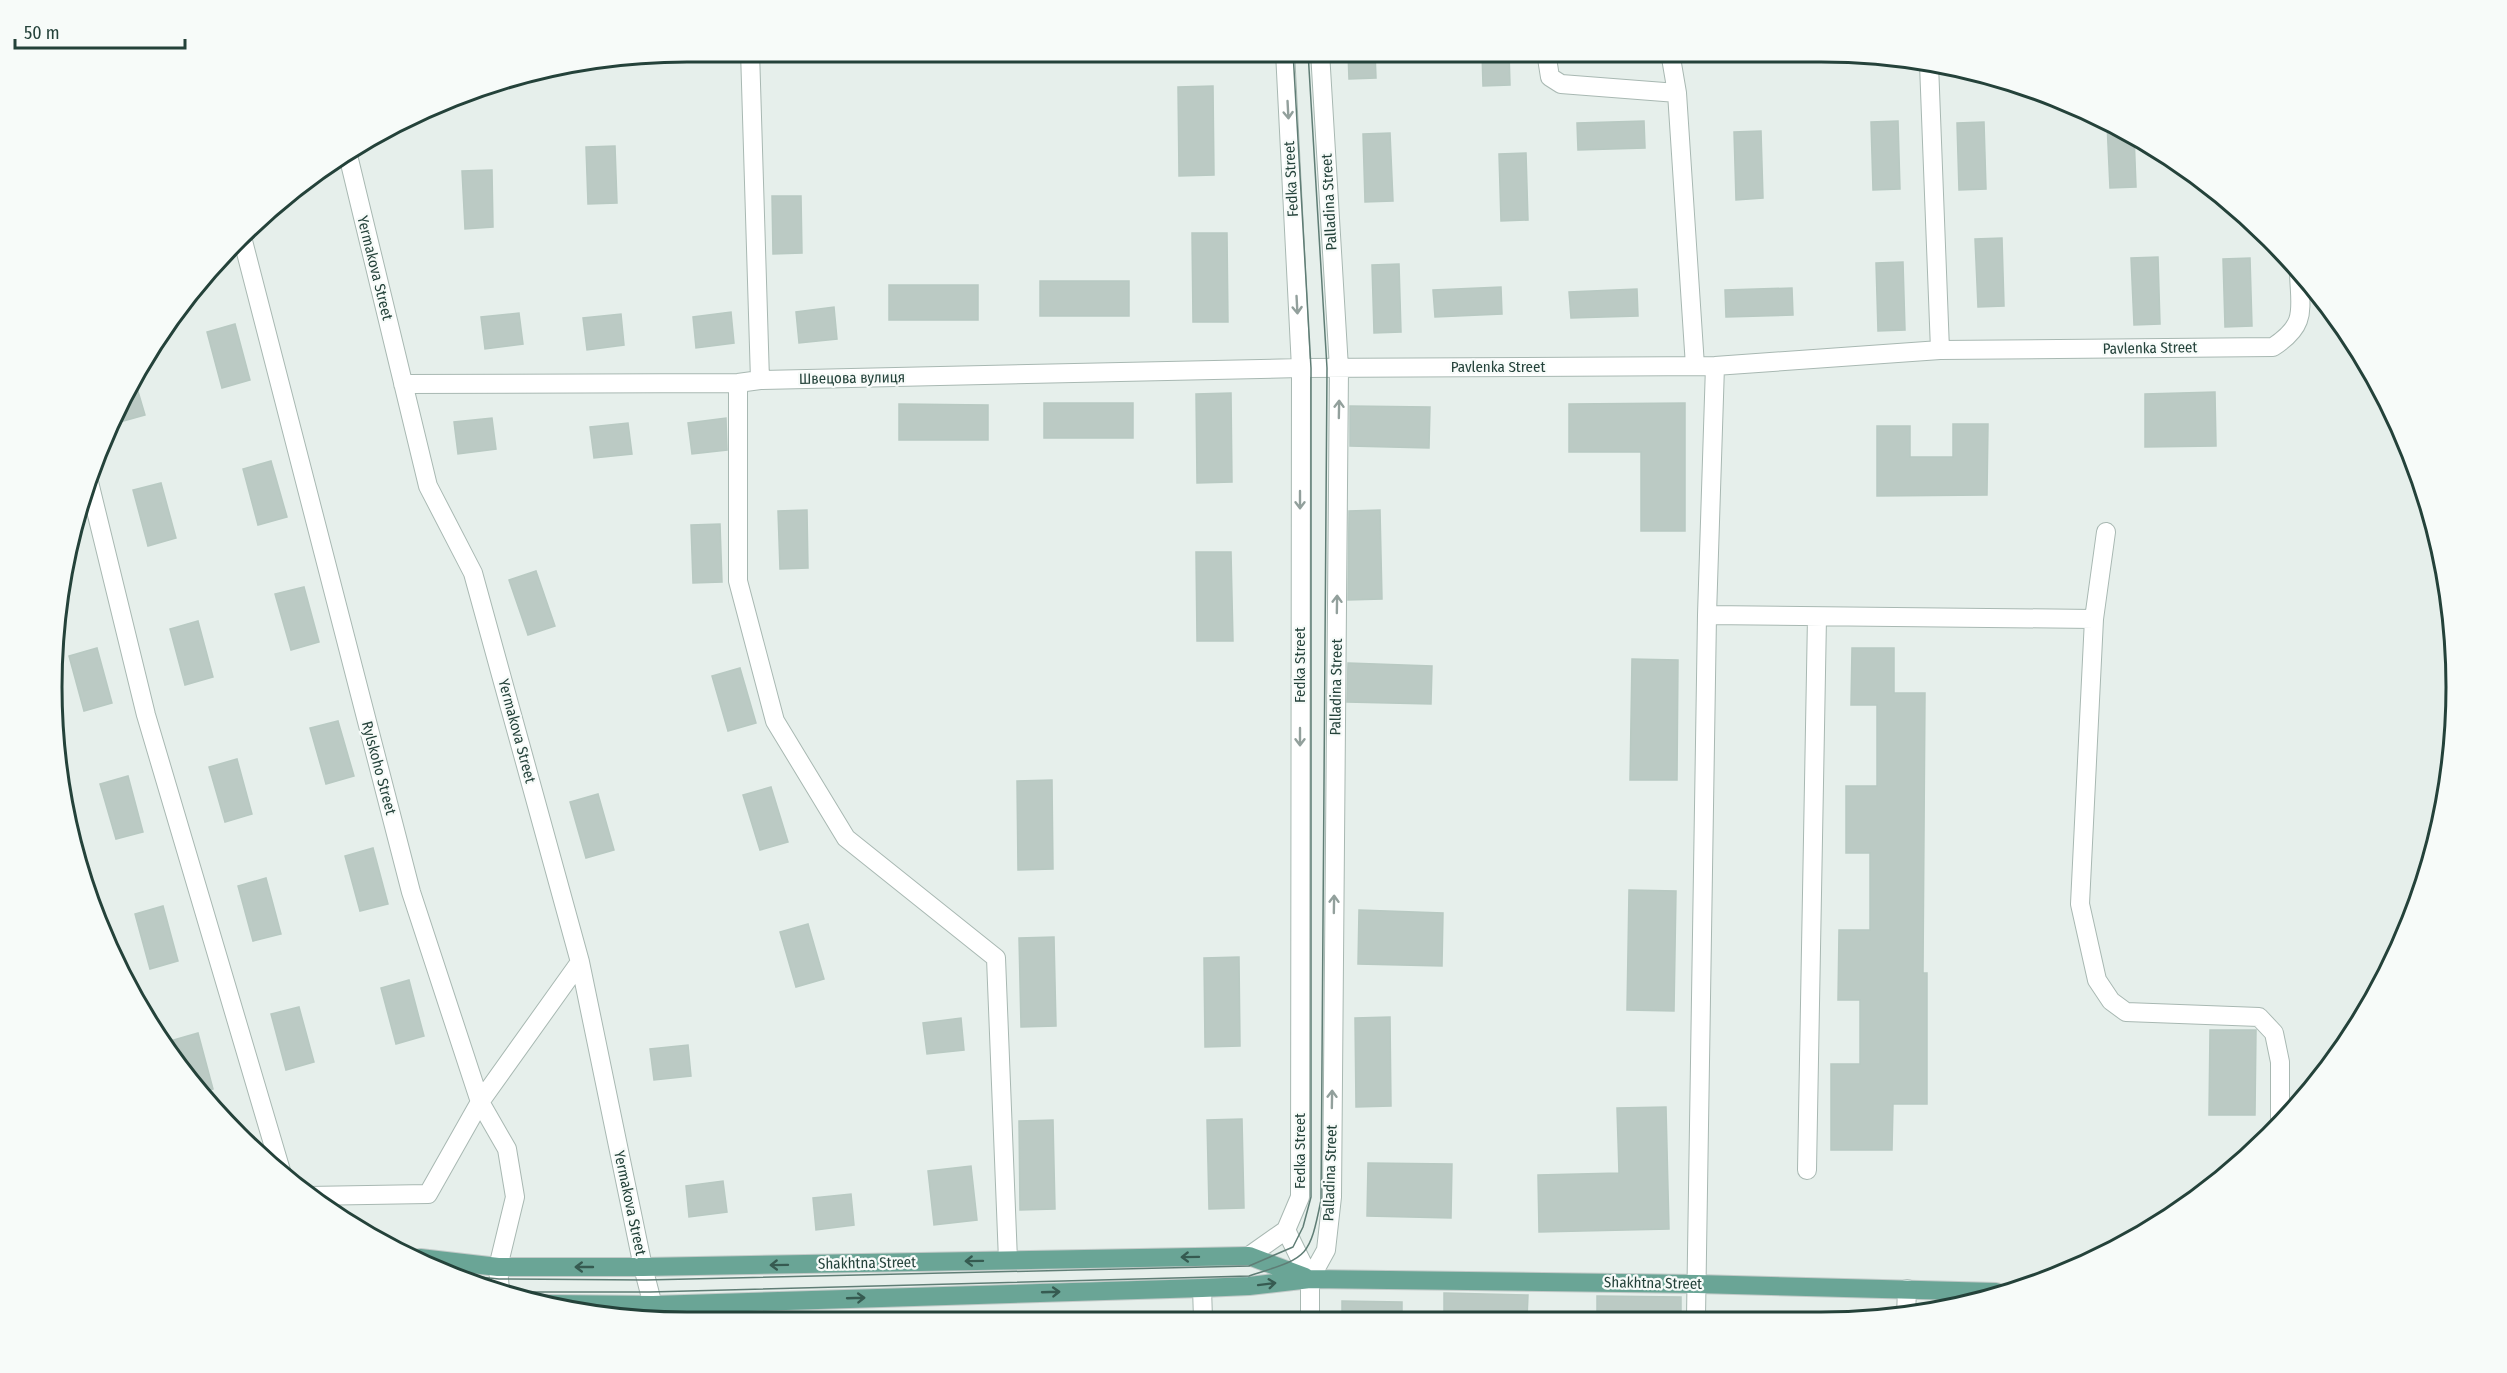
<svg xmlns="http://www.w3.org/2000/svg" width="2507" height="1373" viewBox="0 0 2507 1373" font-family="'Fira Sans Condensed',sans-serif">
<rect width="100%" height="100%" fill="#e6efeb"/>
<path fill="#bbcac4" stroke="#b8c9c2" stroke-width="1.5" d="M 1348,52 L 1375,52 L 1376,78 L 1349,79 Z
M 1482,52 L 1509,52 L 1510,85 L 1483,86 Z
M 1213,86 L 1214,175 L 1179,176 L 1178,87 Z
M 1644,121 L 1645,148 L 1578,150 L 1577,123 Z
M 1898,121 L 1900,189 L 1873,190 L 1871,122 Z
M 1984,122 L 1986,189 L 1959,190 L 1957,123 Z
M 2107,123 L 2134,134 L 2136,187 L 2110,188 Z
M 1761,131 L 1763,198 L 1736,200 L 1734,132 Z
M 1390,133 L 1393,201 L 1365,202 L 1363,134 Z
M 615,146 L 617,203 L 588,204 L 586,147 Z
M 1526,153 L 1528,220 L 1501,221 L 1499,154 Z
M 492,170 L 493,227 L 465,229 L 462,171 Z
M 772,196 L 801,196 L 802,253 L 773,254 Z
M 1192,233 L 1227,233 L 1228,322 L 1193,322 Z
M 2002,238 L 2004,306 L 1978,307 L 1975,239 Z
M 2158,257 L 2160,324 L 2134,325 L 2131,258 Z
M 2250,258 L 2252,326 L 2225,327 L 2223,259 Z
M 1903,262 L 1905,330 L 1878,331 L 1876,263 Z
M 1399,264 L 1401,332 L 1374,333 L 1372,265 Z
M 1040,281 L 1129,281 L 1129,316 L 1040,316 Z
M 889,285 L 978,285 L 978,320 L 889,320 Z
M 1501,287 L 1502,314 L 1435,317 L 1433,290 Z
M 1792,288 L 1793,315 L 1726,317 L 1725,290 Z
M 1637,289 L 1638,316 L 1571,318 L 1569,292 Z
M 834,307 L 837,339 L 799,343 L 796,312 Z
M 731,312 L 734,343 L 696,348 L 693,317 Z
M 519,313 L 523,344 L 485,349 L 481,317 Z
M 621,314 L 624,345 L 587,350 L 583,318 Z
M 235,324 L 250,380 L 222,388 L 207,332 Z
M 134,378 L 145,415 L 109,425 L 121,404 Z
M 2215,392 L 2216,446 L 2145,447 L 2145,394 Z
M 1231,393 L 1232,482 L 1197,483 L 1196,394 Z
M 1044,403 L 1133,403 L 1133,438 L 1044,438 Z
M 1685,403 L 1685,531 L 1641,531 L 1641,452 L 1569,452 L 1569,404 Z
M 899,404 L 988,405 L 988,440 L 899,440 Z
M 1350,406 L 1430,407 L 1429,448 L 1350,446 Z
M 492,418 L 496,449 L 458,454 L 454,422 Z
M 726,418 L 727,450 L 692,454 L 688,423 Z
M 628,423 L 632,454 L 594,458 L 590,427 Z
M 1953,424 L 1988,424 L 1987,495 L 1877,496 L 1877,426 L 1910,426 L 1910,457 L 1953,457 Z
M 271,461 L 287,517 L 258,525 L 243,469 Z
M 161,483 L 176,538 L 148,546 L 133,490 Z
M 807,510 L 808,568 L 780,569 L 778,511 Z
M 1380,510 L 1382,599 L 1348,600 L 1349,511 Z
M 720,524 L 722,582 L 693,583 L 691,525 Z
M 1196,552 L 1231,552 L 1233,641 L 1197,641 Z
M 536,571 L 555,626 L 528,635 L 509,580 Z
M 304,587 L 319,642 L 291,650 L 275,594 Z
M 198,621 L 213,677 L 185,685 L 170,629 Z
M 97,648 L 112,703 L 84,711 L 69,656 Z
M 1852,648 L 1894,648 L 1894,693 L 1925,693 L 1923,973 L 1927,973 L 1927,1104 L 1893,1104 L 1892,1150 L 1831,1150 L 1831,1064 L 1860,1064 L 1860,1000 L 1838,1000 L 1839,930 L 1870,930 L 1870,853 L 1846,853 L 1846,786 L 1877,786 L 1877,705 L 1851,705 Z
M 1632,659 L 1678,660 L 1677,780 L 1630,780 Z
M 1348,663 L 1432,666 L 1431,704 L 1347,702 Z
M 740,668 L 756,723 L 728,731 L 712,676 Z
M 338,721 L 354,776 L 326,784 L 310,728 Z
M 237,759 L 252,814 L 225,822 L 209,767 Z
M 128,776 L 143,832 L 116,839 L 100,784 Z
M 1052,780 L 1053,869 L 1018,870 L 1017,781 Z
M 771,787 L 788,842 L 760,850 L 743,795 Z
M 598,794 L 614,850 L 586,858 L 570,802 Z
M 373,848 L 388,904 L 360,911 L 345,856 Z
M 266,878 L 281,934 L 253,941 L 238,886 Z
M 1629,890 L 1676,891 L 1674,1011 L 1627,1010 Z
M 163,906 L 178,961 L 150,969 L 135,914 Z
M 1359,910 L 1443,913 L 1442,966 L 1358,964 Z
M 808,924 L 824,979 L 796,987 L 780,932 Z
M 1054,937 L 1056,1026 L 1021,1027 L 1019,938 Z
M 1239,957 L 1240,1046 L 1205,1047 L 1204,958 Z
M 409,980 L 424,1036 L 396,1044 L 381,988 Z
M 299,1007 L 314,1062 L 286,1070 L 271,1014 Z
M 1390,1017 L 1391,1106 L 1356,1107 L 1355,1018 Z
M 961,1018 L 964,1050 L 927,1054 L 923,1023 Z
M 2210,1030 L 2256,1030 L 2255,1115 L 2209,1115 Z
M 198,1033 L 213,1089 L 199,1093 L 176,1062 L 170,1041 Z
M 688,1045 L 691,1076 L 654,1080 L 650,1049 Z
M 1666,1107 L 1669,1229 L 1539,1232 L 1538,1175 L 1619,1173 L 1617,1108 Z
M 1242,1119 L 1244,1208 L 1209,1209 L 1207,1120 Z
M 1053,1120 L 1055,1209 L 1020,1210 L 1019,1121 Z
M 1368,1163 L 1452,1164 L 1451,1218 L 1367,1216 Z
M 971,1166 L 977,1220 L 934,1225 L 928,1171 Z
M 723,1181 L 727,1212 L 689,1217 L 686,1186 Z
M 851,1194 L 854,1225 L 816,1230 L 813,1198 Z
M 1444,1293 L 1528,1295 L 1527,1318 L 1444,1318 Z
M 1597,1296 L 1681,1297 L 1681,1317 L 1597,1318 Z
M 1342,1301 L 1402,1302 L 1402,1318 L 1342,1318 Z"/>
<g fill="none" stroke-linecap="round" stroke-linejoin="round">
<defs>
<path id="minor" d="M 750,51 L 760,380
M 1546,52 L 1550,77 L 1561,84 L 1677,93
M 1670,52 L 1677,93 L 1695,366
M 1929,64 L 1940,350
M 347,151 L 428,486 L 473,573 L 580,962 L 643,1267 L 657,1321
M 242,237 L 411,892 L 480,1102 L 507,1149 L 515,1197 L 498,1267 L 500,1291
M 738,383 L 738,581 L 775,721 L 846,838 L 996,958 L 1008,1260
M 403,384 L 738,383 L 760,380 L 1301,368 L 1715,366 L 1940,350 L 2273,347 C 2308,324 2300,310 2299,272
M 88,478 L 146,715 L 282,1174
M 2106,532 L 2094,619 L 2080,904 L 2097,980 L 2111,1001 L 2126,1012 L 2259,1017 L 2274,1033 L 2280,1062 L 2280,1121
M 1707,615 L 2094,619
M 1807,1170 L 1817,617
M 307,1196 L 428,1194 L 480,1102 L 580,962
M 1286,1230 L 1310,1279
M 1249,1256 L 1286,1230 L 1300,1197 L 1301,368 L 1285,52
M 1202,1288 L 1203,1319
M 1906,1316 L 1907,1289
M 1696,1317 L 1707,615 L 1715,366
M 1310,1319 L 1310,1279 L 1326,1250 L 1332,1197 L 1339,368 L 1320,52"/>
<path id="major" d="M 420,1258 L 498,1267 L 643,1267 L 1249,1256 L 1305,1277
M 546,1304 L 653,1305 L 1202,1288 L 1249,1286 L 1310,1279 L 1697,1284 L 1996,1292"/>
</defs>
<use href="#minor" stroke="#a8b8b2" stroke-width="20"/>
<use href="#major" stroke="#c2cac8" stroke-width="20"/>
<use href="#minor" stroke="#fff" stroke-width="18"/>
<use href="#major" stroke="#6aa596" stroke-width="18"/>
<path stroke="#5f7d75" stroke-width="1.5" d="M 461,1275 L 499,1279 L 646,1280 L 1249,1266 L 1293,1247 L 1303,1227 L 1311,1197 L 1311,368 L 1293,52
M 501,1292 L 650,1292 L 1249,1276 C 1307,1257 1309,1260 1321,1200 L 1327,368 L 1308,52"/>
</g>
<defs><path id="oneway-shaft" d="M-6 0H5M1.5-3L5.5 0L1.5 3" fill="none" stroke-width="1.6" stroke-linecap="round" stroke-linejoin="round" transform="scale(1.5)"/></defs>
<g stroke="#92a09c">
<use href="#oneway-shaft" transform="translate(1288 110) rotate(87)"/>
<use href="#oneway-shaft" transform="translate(1297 305) rotate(87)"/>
<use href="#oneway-shaft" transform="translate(1339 409) rotate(-89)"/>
<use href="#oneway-shaft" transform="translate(1300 500) rotate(90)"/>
<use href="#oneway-shaft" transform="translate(1337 604) rotate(-89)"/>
<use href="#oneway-shaft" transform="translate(1300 737) rotate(90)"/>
<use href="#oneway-shaft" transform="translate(1334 904) rotate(-89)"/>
<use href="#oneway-shaft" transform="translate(1332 1099) rotate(-89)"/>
</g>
<g stroke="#365b51">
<use href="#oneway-shaft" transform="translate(1190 1257) rotate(179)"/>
<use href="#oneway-shaft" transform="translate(974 1261) rotate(179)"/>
<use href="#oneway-shaft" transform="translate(779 1265) rotate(179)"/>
<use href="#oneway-shaft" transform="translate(584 1267) rotate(-180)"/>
<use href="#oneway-shaft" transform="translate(1267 1284) rotate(-7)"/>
<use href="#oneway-shaft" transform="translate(1051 1292) rotate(-2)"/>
<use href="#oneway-shaft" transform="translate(856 1298) rotate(-2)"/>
</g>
<g text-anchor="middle" stroke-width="4.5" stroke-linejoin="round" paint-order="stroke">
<g font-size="15" fill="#24423a" stroke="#f7fbf9">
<text transform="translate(1291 179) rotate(-93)" y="5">Fedka Street</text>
<text transform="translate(1329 202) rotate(-93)" y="5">Palladina Street</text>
<text transform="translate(375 268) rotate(76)" y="5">Yermakova Street</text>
<text transform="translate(2150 348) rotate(-1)" y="5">Pavlenka Street</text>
<text x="1498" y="372">Pavlenka Street</text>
<text transform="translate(852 378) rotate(-1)" y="5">Швецова вулиця</text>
<text transform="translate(1300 665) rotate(-90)" y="5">Fedka Street</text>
<text transform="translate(1336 687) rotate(-89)" y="5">Palladina Street</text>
<text transform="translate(517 731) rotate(75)" y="5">Yermakova Street</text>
<text transform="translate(379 768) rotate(75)" y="5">Rylskoho Street</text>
<text transform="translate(1300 1151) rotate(-90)" y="5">Fedka Street</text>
<text transform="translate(1330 1173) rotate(-88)" y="5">Palladina Street</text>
<text transform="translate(630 1203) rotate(78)" y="5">Yermakova Street</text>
<text transform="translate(867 1263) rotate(-1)" y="5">Shakhtna Street</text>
<text transform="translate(1653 1283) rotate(1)" y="5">Shakhtna Street</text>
</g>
</g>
<path d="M0 0H2507V1373H0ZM687 62H1821A625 625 0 0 1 2446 687V687A625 625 0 0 1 1821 1312H687A625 625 0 0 1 62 687V687A625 625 0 0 1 687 62Z" fill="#f7fbf9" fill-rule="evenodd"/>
<path fill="none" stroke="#24423a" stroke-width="3" d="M687 62H1821A625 625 0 0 1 2446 687V687A625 625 0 0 1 1821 1312H687A625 625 0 0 1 62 687V687A625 625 0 0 1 687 62Z"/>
<path d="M15 39v9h170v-9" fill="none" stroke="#24423a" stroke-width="3"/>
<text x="24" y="39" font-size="18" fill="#24423a" stroke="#f7fbf9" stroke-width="4.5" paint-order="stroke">50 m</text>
</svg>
